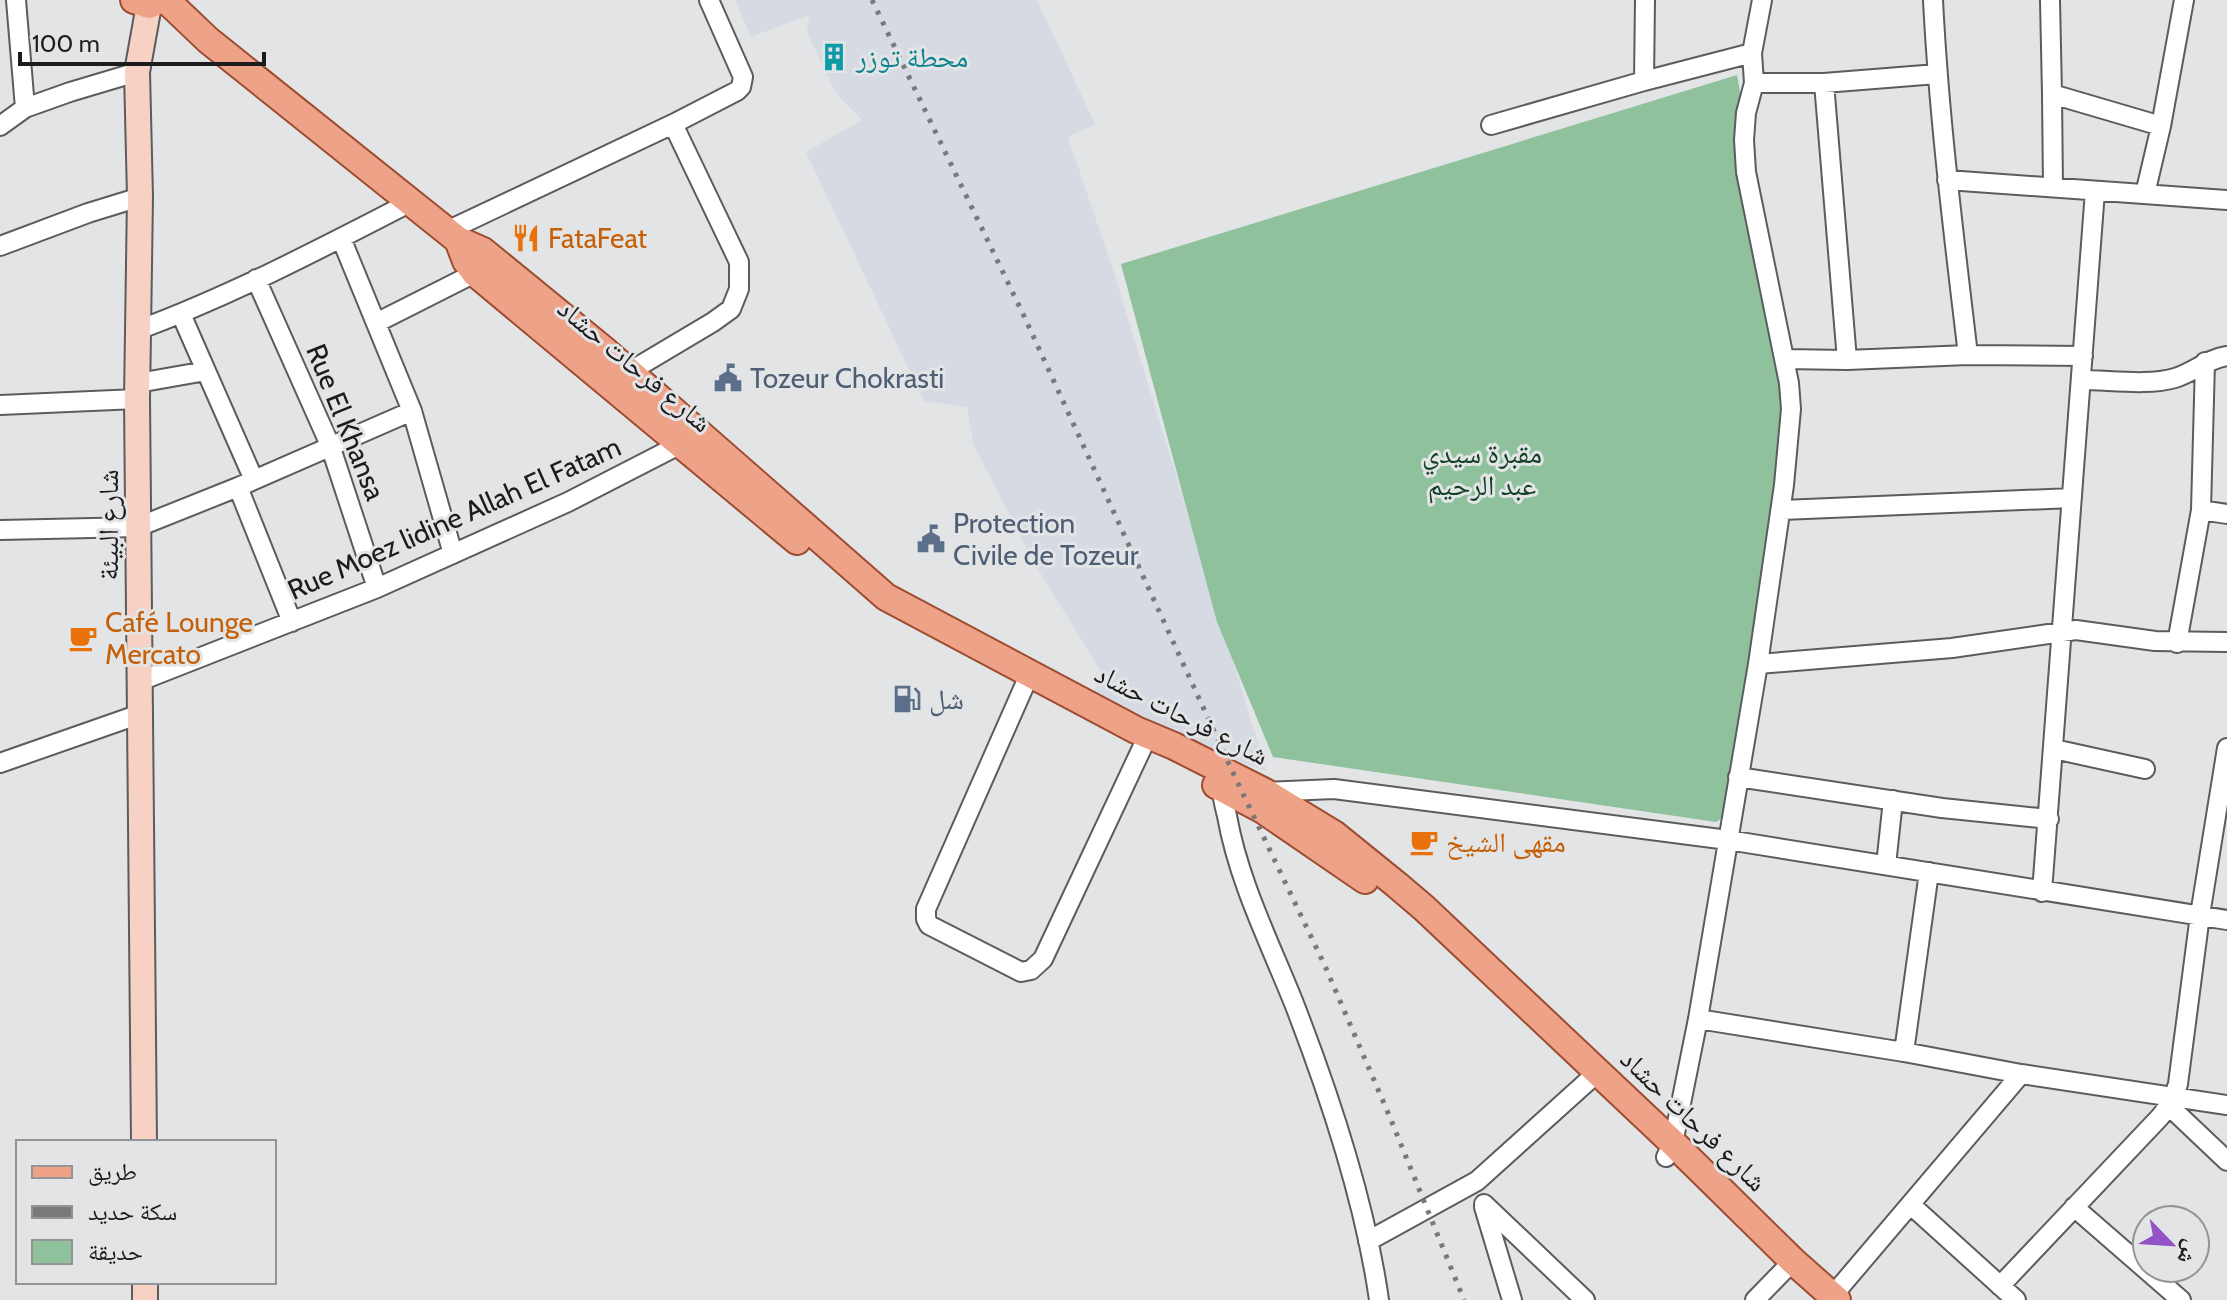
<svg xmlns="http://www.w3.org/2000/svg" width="2227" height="1300" viewBox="0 0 2227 1300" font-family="Cabin,'Noto Naskh Arabic',sans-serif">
<rect width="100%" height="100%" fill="#e2e4e6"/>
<path fill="#d6dae3" d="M 735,0 L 1037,0 L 1095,124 L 1068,137 L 1113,270 L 1267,772 L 1090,701 L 1102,673 L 1036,566 L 973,444 L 967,407 L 924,401 L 806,152 L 862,120 L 836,93 L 807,33 L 809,15 L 751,37 Z"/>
<path fill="#8fc19d" d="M 1737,75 L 1771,267 L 1791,409 L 1731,812 L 1716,822 L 1273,757 L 1217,622 L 1121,264 Z"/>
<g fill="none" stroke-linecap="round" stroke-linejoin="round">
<defs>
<path id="street" d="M 16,0 L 25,108
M 1933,0 C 1939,119 1954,237 1968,355
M 2050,0 L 2052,94 L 2161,126
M 1644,81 L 1645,0
M 1754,83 L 1824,83 L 1937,74
M 1824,83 L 1847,360
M 2052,94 L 2053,187
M 1491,125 L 1644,81 L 1752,53
M 0,126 L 25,108 L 70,92 L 137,72
M 1947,180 L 2227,200
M 2145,194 L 2161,126 L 2184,0
M 447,231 L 673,124 L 737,91 L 741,87 L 743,77 L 709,0
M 341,238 L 412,411 L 453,554
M 0,246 L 88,213 L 140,197
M 256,279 L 330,445 L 377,588
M 181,314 L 254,480
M 376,323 L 475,273
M 138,330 C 232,295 322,248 411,202
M 1784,359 L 1847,360 L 1968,355 L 2083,356
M 629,372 L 713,322 L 731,309 L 739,289 L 739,262 L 673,124
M 2081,380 C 2110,380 2148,386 2175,378 C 2194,372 2207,359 2227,356
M 138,383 L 206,371
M 0,405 L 137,399
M 238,487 L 292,622
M 1782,510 L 2072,498
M 2201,510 L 2227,514
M 0,530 L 138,527 L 238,487 L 412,411
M 2177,643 L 2201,510 L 2205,362
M 1758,664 L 1952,648 L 2076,630 L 2155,641 L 2227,642
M 1030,673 L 926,909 L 926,919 L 929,925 L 1021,972 L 1031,970 L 1043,959 L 1142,748
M 140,681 L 377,588 L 568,502 L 679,445 L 688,438
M 2054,749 L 2145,769
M 0,763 L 140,714
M 1738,777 L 1942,808 L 2049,819
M 1222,780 C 1221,792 1224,804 1227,816 C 1239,883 1270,943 1295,1006 C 1331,1099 1365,1201 1379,1300
M 1265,793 L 1265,792 L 1334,789 L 1728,840 L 2227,920
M 1886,865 L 1893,800
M 2042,892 L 2095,191
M 1698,1019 L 1904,1052 L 2021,1074 L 2227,1105
M 1904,1052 L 1929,872
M 2169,1106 L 2227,1161
M 1666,1157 L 1673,1143 L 1698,1019 L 1758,664 L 1784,485 L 1791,409 L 1789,383 L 1746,172 L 1744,140 L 1746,113 L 1754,83 L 1752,53 L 1762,0
M 1484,1204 L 1585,1300
M 1911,1205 L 2016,1300
M 1484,1207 L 1512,1300
M 2074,1207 L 2181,1300
M 1368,1241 L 1477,1181 L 1598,1072
M 2000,1286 L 2160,1117 C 2169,1107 2174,1098 2178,1084 L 2200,915 L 2227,748
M 1755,1300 L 1793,1261
M 1829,1300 L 2021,1074"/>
<path id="secondary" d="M 144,1142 L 137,399 L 140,197 L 137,72 L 149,5
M 145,1282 L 145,1300"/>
<path id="primary" d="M 134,0 L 149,5 L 160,0
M 166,0 L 208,40 L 458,240 L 483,251 L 603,349 L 886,597 L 1136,730 L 1174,746 L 1265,792 L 1334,834 L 1397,885 L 1424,908 L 1673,1143 L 1793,1261 L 1837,1300
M 458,240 L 466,261 L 475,273 L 797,541
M 1216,785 L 1263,810 L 1365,880"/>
</defs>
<use href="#street" stroke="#5b5c5e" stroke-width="22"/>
<use href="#secondary" stroke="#5b5c5e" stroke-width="28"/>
<use href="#primary" stroke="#9d4c30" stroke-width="30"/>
<use href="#street" stroke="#fff" stroke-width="18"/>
<use href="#secondary" stroke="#f6d1c4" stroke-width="24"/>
<use href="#primary" stroke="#eea389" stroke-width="26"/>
<path stroke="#78797a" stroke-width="5" stroke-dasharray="4 8" stroke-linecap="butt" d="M 872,0 L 1024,316 L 1235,777 L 1325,966 L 1389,1115 L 1464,1300"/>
</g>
<defs>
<symbol id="building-bare" viewBox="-9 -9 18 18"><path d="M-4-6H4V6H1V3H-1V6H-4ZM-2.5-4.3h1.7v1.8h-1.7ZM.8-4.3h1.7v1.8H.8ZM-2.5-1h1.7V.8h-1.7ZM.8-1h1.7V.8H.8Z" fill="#0f9aa8" stroke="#e2e4e6" stroke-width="2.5" paint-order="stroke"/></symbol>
<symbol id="restaurant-bare" viewBox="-9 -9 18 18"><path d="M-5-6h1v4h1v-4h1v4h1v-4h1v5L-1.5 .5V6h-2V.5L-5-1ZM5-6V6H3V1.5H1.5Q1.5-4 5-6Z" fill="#e8710a" stroke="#e2e4e6" stroke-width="2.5" paint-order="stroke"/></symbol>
<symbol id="civic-bare" viewBox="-9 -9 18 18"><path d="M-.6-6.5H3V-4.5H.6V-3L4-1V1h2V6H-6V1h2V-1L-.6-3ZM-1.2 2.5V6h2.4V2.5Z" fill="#5c6f8a" stroke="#e2e4e6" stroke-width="2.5" paint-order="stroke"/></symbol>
<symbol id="cafe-bare" viewBox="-9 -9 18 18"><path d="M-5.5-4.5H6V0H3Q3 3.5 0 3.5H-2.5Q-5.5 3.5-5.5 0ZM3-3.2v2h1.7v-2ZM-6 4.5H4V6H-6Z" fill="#e8710a" stroke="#e2e4e6" stroke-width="2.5" paint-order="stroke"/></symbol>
<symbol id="fuel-bare" viewBox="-9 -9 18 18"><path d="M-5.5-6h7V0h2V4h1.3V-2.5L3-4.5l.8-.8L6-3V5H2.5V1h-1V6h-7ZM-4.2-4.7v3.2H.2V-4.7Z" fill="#5c6f8a" stroke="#e2e4e6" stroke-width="2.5" paint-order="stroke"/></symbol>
</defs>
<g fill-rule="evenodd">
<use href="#building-bare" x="814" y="37" width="40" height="40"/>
<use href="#restaurant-bare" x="506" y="218" width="40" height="40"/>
<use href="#civic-bare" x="708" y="358" width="40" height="40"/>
<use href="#civic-bare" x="911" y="519" width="40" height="40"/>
<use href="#cafe-bare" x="63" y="618" width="40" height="40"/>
<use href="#fuel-bare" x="887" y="679" width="40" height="40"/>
<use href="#cafe-bare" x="1404" y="822" width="40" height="40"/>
</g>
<g text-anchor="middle" stroke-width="6" stroke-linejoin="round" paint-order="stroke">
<g font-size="28" fill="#0d838f" stroke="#e2e4e6" text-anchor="start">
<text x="856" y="67">محطة توزر</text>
</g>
<g font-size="28" fill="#c56008" stroke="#e2e4e6" text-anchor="start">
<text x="548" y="248">FataFeat</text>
<text x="105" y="632">Café Lounge<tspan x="105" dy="32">Mercato</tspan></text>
<text x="1446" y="852">مقهى الشيخ</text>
</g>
<g font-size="28" fill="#1c1c1d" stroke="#e2e4e6">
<text transform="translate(635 365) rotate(40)" y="10">شارع فرحات حشاد</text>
<text transform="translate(346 422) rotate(68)" y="10">Rue El Khansa</text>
<text transform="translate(454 518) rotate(-24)" y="10">Rue Moez lidine Allah El Fatam</text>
<text transform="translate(108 525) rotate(-90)" y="10">شارع البيئة</text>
<text transform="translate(1182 714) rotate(27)" y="10">شارع فرحات حشاد</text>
<text transform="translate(1694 1120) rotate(44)" y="10">شارع فرحات حشاد</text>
</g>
<g font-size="28" fill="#4e5e75" stroke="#e2e4e6" text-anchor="start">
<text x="750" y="388">Tozeur Chokrasti</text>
<text x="953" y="533">Protection<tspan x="953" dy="32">Civile de Tozeur</tspan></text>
<text x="929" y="709">شل</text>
</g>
<g font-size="28" fill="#103f23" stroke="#e2e4e6">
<text x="1482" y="463">مقبرة سيدي<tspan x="1482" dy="32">عبد الرحيم</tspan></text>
</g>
</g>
<rect x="16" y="1140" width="260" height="144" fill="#e2e4e6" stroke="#939496" stroke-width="2"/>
<rect x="32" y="1166" width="40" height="12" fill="#eea389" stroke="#939496" stroke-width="2"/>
<text x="88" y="1180" font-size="24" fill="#1c1c1d">طريق</text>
<rect x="32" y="1206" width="40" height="12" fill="#78797a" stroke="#939496" stroke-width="2"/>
<text x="88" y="1220" font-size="24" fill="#1c1c1d">سكة حديد</text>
<rect x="32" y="1240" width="40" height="24" fill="#8fc19d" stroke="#939496" stroke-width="2"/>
<text x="88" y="1260" font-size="24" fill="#1c1c1d">حديقة</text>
<g transform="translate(2171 1244) rotate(115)"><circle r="38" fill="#e2e4e6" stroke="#939496" stroke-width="2"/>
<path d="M0-6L14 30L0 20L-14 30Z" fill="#9552c6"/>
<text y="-12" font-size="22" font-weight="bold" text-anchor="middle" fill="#1c1c1d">ش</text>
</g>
<path d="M20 52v12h244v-12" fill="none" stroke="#1c1c1d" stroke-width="4"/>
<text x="32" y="52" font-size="24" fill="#1c1c1d" stroke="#e2e4e6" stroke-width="6" paint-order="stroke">100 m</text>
</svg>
